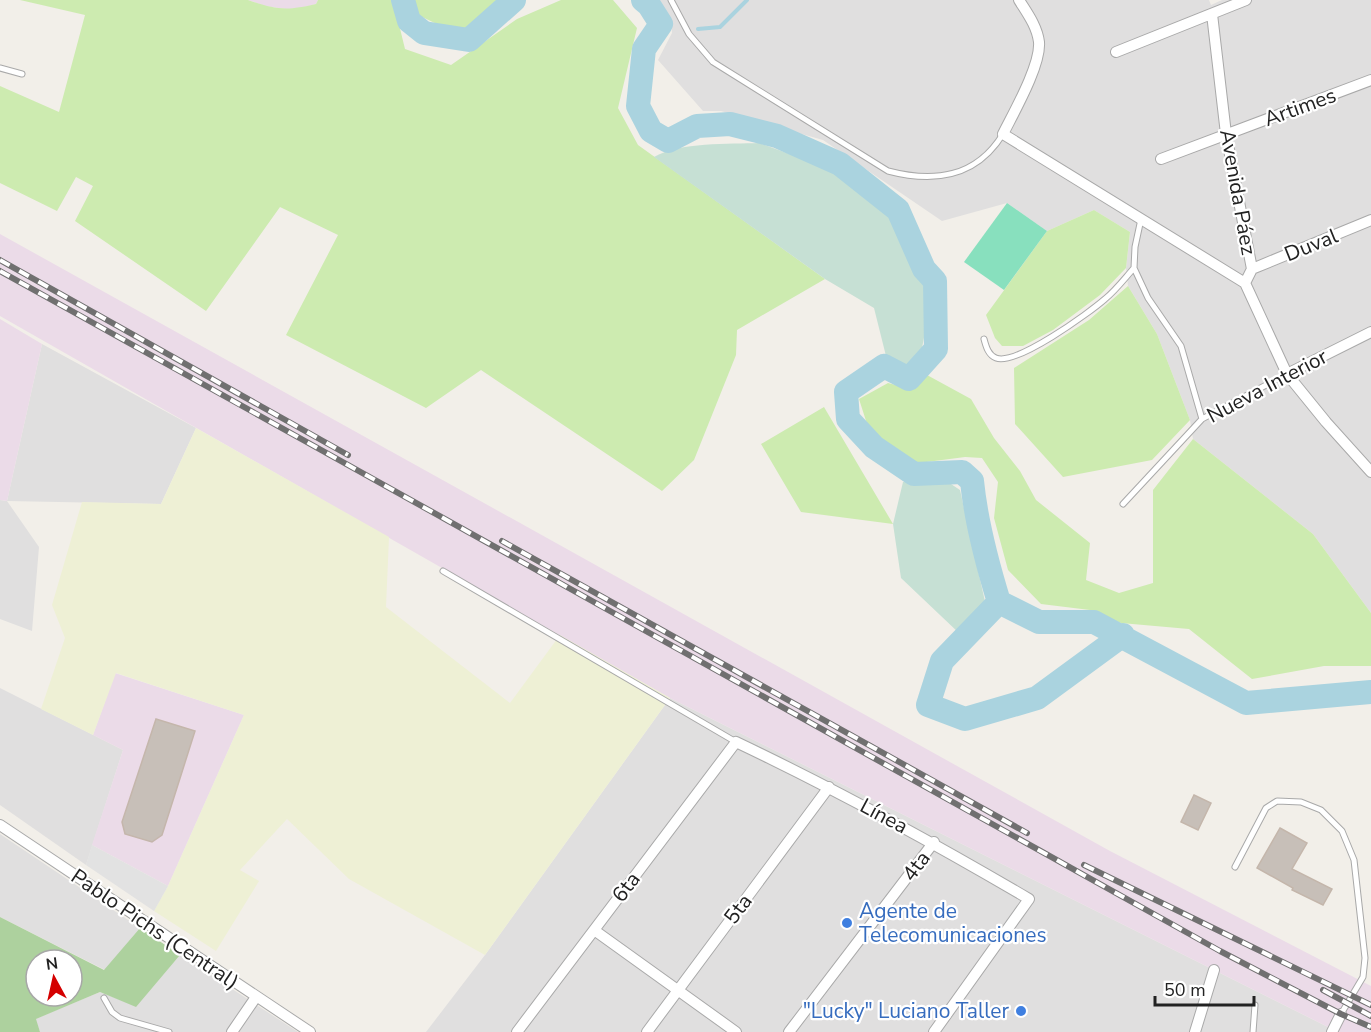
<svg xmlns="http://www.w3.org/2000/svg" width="1371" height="1032" viewBox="0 0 1371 1032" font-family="'Nunito Sans',sans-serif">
<rect width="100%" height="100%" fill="#f2efe9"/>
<path fill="#e0dfdf" d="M 652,0 L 1209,0 L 1211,5 L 1222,0 L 1371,0 L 1371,613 L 1313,534 L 1193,439 L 1190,420 L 1157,334 L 1128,286 L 1126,268 L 1130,232 L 1094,210 L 1047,231 L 1007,203 L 942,221 L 823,140 L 721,111 L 703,111 L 658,60 L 672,33 L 671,19 Z
M 42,344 L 196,428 L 161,504 L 7,501 L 39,547 L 32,631 L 0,619 L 0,500 L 7,501 Z
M 0,688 L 123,750 L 86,865 L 0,805 Z
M 670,698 L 1338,1032 L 426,1032 L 485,955 Z
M 0,834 L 140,928 L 105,970 L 0,917 Z
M 180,955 L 298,1032 L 40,1032 L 35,1019 L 100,992 L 136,1006 Z"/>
<path fill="#ebdbe8" d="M 248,0 L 318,0 L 316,4 L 292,10 L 265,6 Z
M 0,234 L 1110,851 L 1371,986 L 1371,1032 L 1338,1032 L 670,698 L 0,316 Z
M 0,319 L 42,344 L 7,501 L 0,500 Z
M 115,673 L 244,715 L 168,886 L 92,845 L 123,750 L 93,735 Z"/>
<path fill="#eef0d5" d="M 196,428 L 389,537 L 386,607 L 510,703 L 560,635 L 670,698 L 485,955 L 349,879 L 287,819 L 240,870 L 259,881 L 216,951 L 154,911 L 168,886 L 244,715 L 116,673 L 93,735 L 41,709 L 65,638 L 52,605 L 82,502 L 161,504 Z"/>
<path fill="#cdebb0" d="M 20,0 L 248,0 C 276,10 287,11 316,4 L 318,0 L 393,0 L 405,49 L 451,65 L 517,19 L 561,0 L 613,0 L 637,28 L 618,108 L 638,145 L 825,279 L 737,330 L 736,355 L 694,460 L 662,491 L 481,370 L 426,408 L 286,335 L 338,235 L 280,207 L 206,311 L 75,221 L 93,186 L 76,177 L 57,211 L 0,183 L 0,86 L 59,112 L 85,15 Z
M 413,0 L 501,0 L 501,1 L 468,29 L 443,27 L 416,14 Z
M 1094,210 L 1130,232 L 1126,268 L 1100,295 L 1053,330 L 1023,346 L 1002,346 L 995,338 L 986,315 L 1047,231 Z
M 1128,286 L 1157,334 L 1190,420 L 1152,460 L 1063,477 L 1015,424 L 1014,368 L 1089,320 Z
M 927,375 L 971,399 L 994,438 L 1020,471 L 1036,500 L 1090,543 L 1086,580 L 1119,593 L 1153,583 L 1153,490 L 1193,439 L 1313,534 L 1371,613 L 1371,666 L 1324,666 L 1252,679 L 1189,629 L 1121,623 L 1090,610 L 1041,604 L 1008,570 L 994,518 L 998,482 L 982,458 L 965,457 L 919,463 L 889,447 L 867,424 L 859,399 L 888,383 L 907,388 Z
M 824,407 L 893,524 L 801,512 L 761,444 Z"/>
<path fill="#add19e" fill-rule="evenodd" d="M 0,917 L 104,970 L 140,928 L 180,955 L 136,1007 L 100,992 L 36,1019 L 40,1032 L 0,1032 ZM 36,960 L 72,960 L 72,996 L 36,996 Z"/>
<path fill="#c6e0d4" d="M 759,143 L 817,164 L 848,181 L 893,217 L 917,266 L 930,306 L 922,348 L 906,372 L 886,356 L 874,308 L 825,279 L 654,157 C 679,142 730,144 759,143 Z
M 945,480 L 960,490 L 986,606 L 960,634 L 901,578 L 893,524 L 903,482 Z"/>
<path fill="#88e0be" d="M 1007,203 L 1047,231 L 1004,290 L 964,262 Z"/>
<path fill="#e2e2e2" d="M 92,845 L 168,886 L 154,911 L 86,865 Z"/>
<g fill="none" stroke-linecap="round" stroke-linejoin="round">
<path stroke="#aad3df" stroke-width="4" d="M 698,29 L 720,27 L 747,0"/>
<path stroke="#aad3df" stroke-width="24" d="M 403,0 L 409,21 L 424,33 L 469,40 L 514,0
M 643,0 L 649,5 L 661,24 L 644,49 L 638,106 L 651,131 L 668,141 L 697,126 L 730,124 L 777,136 L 840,164 L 898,210 L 924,269 L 935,281 L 936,349 L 909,379 L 884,366 L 846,392 L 848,419 L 874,447 L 914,474 L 962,472 L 972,481 C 976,522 987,563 999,602 L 1039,622 L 1094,622 L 1246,703 L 1371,692
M 999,602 L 942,661 L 928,705 L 965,719 L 1037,698 L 1123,635"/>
</g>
<path fill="#c7bfb8" stroke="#c4b6ab" stroke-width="1.5" d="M 156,719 L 195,731 L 162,835 L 152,842 L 125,834 L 122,822 Z
M 1194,795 L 1211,803 L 1198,830 L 1181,822 Z
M 1280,828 L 1307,843 L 1292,869 L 1332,889 L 1323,905 L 1292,890 L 1293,888 L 1257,868 Z"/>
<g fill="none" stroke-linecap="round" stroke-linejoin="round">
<defs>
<path id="service" d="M 671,0 L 689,34 L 713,62 L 888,171 C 934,183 976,178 1003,134
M 0,68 L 22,74
M 1141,219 L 1135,247 L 1134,268 L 1148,298 L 1181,346 L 1202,419
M 984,339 C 986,346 988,355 996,358 C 1016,366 1089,313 1105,299 C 1116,290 1125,278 1134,268
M 1123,504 L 1202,419 L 1287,374
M 443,571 L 736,742
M 1235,867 L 1266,808 L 1277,801 L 1301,802 L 1321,810 L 1342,831 L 1354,860 L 1365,958 L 1363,977 L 1341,1014
M 104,998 L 112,1012 L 120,1018 L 169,1032
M 1253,1032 L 1255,1005"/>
<path id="minor" d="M 1019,0 C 1027,13 1037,26 1039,42 C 1041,65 1014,112 1003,134 L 1245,283
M 1212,14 L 1226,134 L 1252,269 L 1245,283 L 1287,374 L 1326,422 L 1371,472
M 1116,52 L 1246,0
M 1161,159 L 1371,80
M 1252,269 L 1371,220
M 1287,374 L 1371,332
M 0,825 L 310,1032
M 594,930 L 736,1032
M 232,1032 L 256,997
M 517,1032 L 736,742 C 837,790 932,842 1029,899 L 934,1032
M 647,1032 L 829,787
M 789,1032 L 934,842
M 1195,1032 L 1214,970
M 1332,1032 L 1341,1014"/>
</defs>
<use href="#service" stroke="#a9a9a9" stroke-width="7"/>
<use href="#minor" stroke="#a9a9a9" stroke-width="12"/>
<use href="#service" stroke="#fff" stroke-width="5"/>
<use href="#minor" stroke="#fff" stroke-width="10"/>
<defs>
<path id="rail" d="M 0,260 L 348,455
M 0,271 L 1220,951 L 1341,1014 L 1371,1027
M 502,541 L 1027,833
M 1084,865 L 1371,1005
M 1323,990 L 1371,1016"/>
</defs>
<use href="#rail" stroke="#707070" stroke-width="6"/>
<use href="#rail" stroke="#fff" stroke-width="4" stroke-dasharray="11" stroke-linecap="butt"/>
</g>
<g fill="#3f7fe0" stroke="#fff" stroke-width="2">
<circle cx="847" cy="923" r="6"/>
<circle cx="1021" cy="1011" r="6"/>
</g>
<g text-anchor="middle" stroke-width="4.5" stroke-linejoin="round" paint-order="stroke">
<g font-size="21" fill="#222" stroke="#fff">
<text transform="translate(1300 107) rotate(-20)" y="7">Artimes</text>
<text transform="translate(1238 192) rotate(80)" y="7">Avenida Páez</text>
<text transform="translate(1311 245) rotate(-22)" y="7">Duval</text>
<text transform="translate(1267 386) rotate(-28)" y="7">Nueva Interior</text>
<text transform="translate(884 816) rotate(28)" y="7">Línea</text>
<text transform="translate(916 866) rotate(-53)" y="7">4ta</text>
<text transform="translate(626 887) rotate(-53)" y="7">6ta</text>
<text transform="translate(738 909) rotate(-53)" y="7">5ta</text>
<text transform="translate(155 929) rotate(34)" y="7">Pablo Pichs (Central)</text>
</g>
<g font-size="21" fill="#366cbe" stroke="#fff" text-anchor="start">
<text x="859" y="918">Agente de<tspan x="859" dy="24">Telecomunicaciones</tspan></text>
<text x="1009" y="1018" text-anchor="end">"Lucky" Luciano Taller</text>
</g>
</g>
<g transform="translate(54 978) rotate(352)"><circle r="28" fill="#ffffff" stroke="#a7a7a7" stroke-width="1.5"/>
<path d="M0-4.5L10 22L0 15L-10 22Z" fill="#d40000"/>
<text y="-9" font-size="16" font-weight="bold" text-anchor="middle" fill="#222222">N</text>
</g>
<path d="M1155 996v9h99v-9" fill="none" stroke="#222222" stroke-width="3"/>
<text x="1164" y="996" font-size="18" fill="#222222" stroke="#ffffff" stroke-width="4.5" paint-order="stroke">50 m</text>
</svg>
